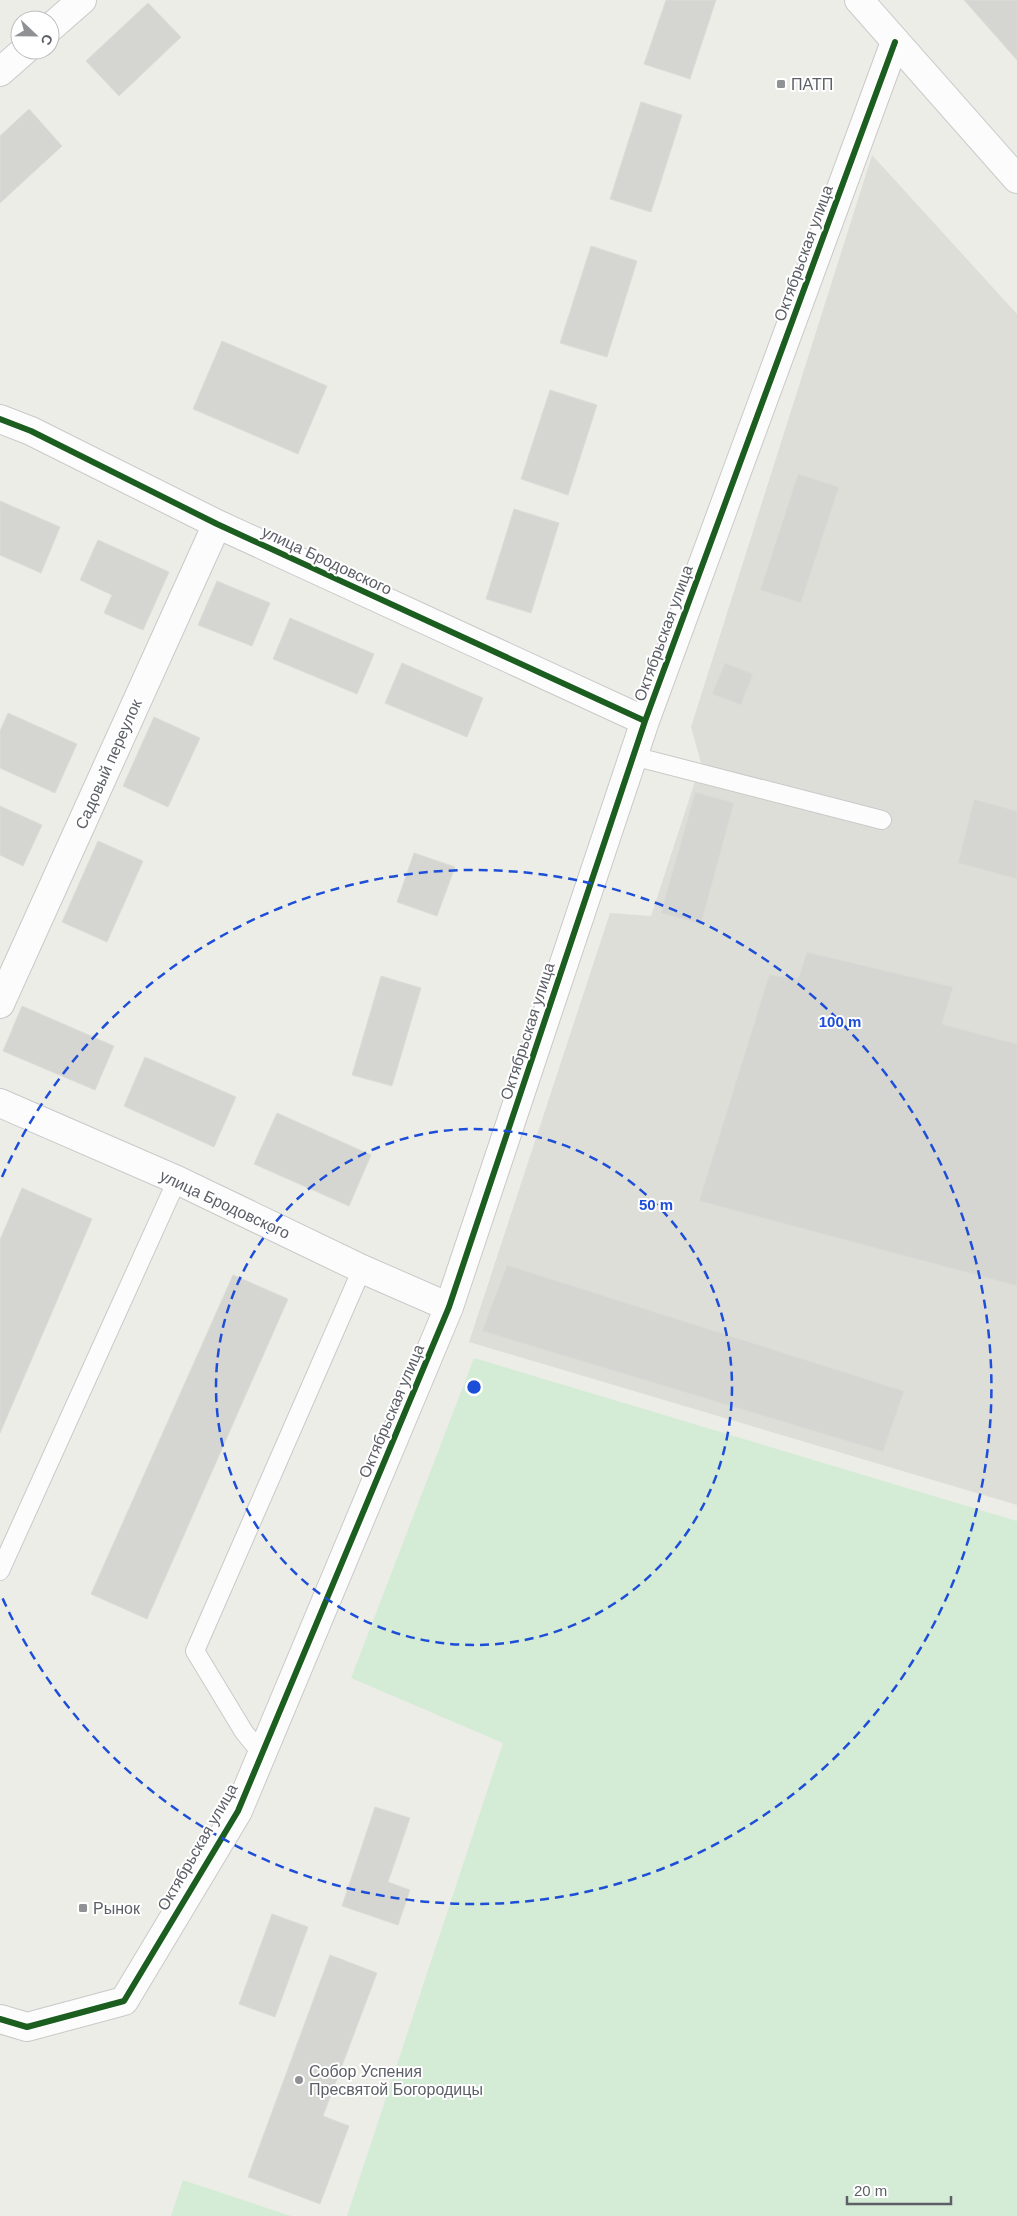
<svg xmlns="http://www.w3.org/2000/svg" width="1017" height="2216" viewBox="0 0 1017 2216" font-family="Arial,sans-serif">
<rect width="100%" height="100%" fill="#edede8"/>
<path fill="#deded9" d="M 872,155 L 1017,314 L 1017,1505 L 469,1342 L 610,913 L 651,916 L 701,763 L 691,727 Z"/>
<path fill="#d4ebd6" d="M 474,1358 L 1017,1521 L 1017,2216 L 347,2216 L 503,1743 L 351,1678 Z
M 183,2180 L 291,2216 L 171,2216 Z"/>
<path fill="#d5d5d2" stroke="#dcdcd7" d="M 666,0 L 716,0 L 690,79 L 644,64 Z
M 964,0 L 1017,0 L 1017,60 Z
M 148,3 L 181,37 L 119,96 L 86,61 Z
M 641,102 L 682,115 L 651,212 L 610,199 Z
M 29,109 L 62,146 L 0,203 L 0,136 Z
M 591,246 L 637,261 L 607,357 L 560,343 Z
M 222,341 L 327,386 L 298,454 L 193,409 Z
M 550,390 L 597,405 L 568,495 L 521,479 Z
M 798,474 L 839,487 L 801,603 L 760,590 Z
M 0,501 L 60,527 L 41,573 L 0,555 Z
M 514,509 L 559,523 L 531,613 L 486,599 Z
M 98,540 L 169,572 L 143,630 L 104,613 L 112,595 L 80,580 Z
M 217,581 L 270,603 L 252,646 L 198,625 Z
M 290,618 L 374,654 L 357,694 L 273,659 Z
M 402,663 L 483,698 L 467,737 L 385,703 Z
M 725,663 L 753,674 L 741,705 L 712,694 Z
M 8,713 L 77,744 L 55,793 L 0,768 L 0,731 Z
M 154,717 L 200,738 L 168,807 L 123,786 Z
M 695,792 L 734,803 L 701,924 L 661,913 Z
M 974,799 L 1017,811 L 1017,879 L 958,863 Z
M 0,806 L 42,825 L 23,866 L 0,855 Z
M 98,841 L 143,861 L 107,942 L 62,922 Z
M 414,853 L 455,867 L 437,916 L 397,902 Z
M 807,952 L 953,987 L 942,1024 L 1017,1044 L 1017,1286 L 699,1201 L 769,975 L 798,979 Z
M 381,976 L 421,988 L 392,1086 L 352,1075 Z
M 22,1006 L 114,1046 L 95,1090 L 3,1051 Z
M 145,1057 L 236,1097 L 214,1147 L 124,1106 Z
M 277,1113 L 371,1155 L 349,1206 L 254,1164 Z
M 22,1188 L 92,1219 L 0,1433 L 0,1240 Z
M 507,1265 L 904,1391 L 883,1452 L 482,1331 Z
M 233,1275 L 288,1299 L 147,1619 L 91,1594 Z
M 375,1807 L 410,1818 L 388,1882 L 410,1890 L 398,1925 L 342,1906 Z
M 272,1914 L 308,1927 L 275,2017 L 239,2004 Z
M 330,1955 L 377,1973 L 323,2116 L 349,2126 L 320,2204 L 248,2177 Z"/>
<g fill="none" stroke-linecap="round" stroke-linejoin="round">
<defs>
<path id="lane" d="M 633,756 L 882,820
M 0,1571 L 177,1180
M 262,1754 L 244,1732 L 195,1651 L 362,1269"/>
<path id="street" d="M 50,28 L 82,0
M 0,72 L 25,50
M 0,419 L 31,431 L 217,524 L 645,721
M 0,1004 L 217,524
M 0,1103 L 177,1180 L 362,1269 L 449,1307
M 0,2019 L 27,2027 L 124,2001 L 238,1811 L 449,1307 L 645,721 L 895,42"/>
<path id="secondary" d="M 859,0 L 1017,179"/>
</defs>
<use href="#lane" stroke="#c9c9c9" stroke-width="20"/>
<use href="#street" stroke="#c9c9c9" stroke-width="30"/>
<use href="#secondary" stroke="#c9caca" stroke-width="30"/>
<use href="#lane" stroke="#fcfcfc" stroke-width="18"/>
<use href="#street" stroke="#fcfcfc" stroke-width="28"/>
<use href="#secondary" stroke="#fcfcfc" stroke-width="28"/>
<defs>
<path id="cycleway" d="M 0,419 L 31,431 L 217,524 L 645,721
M 0,2019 L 27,2027 L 124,2001 L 238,1811 L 449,1307 L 645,721 L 895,42"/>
</defs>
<use href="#cycleway" stroke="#fff" stroke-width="9"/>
<use href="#cycleway" stroke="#1b5e20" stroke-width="6"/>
</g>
<g fill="none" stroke="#1d4ed8" stroke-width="2.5" stroke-dasharray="9 6">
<circle cx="474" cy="1387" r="258"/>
<path d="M2 1177A517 517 0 1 1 2 1597"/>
</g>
<g fill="#8f9194" stroke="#fff" stroke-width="2">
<rect x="776" y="79" width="10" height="10" rx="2.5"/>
<rect x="78" y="1903" width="10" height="10" rx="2.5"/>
<circle cx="299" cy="2080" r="5"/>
</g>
<g text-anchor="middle" stroke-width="4" stroke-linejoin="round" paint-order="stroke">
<g font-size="16" fill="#5c5f66" stroke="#fff" text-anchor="start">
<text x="791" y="90">ПАТП</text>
<text x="93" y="1914">Рынок</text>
<text x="309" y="2077">Собор Успения<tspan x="309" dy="18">Пресвятой Богородицы</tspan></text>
</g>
<g font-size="16" fill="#5c5f66" stroke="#fff">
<text transform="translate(803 253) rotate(-70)" y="6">Октябрьская улица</text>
<text transform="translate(327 560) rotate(25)" y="6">улица Бродовского</text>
<text transform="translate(663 633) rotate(-70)" y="6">Октябрьская улица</text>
<text transform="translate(108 764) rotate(-66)" y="6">Садовый переулок</text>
<text transform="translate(527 1031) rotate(-72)" y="6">Октябрьская улица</text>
<text transform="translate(225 1204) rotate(25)" y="6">улица Бродовского</text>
<text transform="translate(391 1411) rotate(-67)" y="6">Октябрьская улица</text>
<text transform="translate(197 1847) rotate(-60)" y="6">Октябрьская улица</text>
</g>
</g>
<circle cx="474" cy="1387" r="8" fill="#1d4ed8" stroke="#fff" stroke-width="2.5"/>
<g font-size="15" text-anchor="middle" font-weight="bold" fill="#1d4ed8" stroke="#fff" stroke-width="4" stroke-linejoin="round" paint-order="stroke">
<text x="840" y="1027">100 m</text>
<text x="656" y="1210">50 m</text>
</g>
<g transform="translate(35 35) rotate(112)"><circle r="24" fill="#ffffff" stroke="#bebfc2"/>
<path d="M0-4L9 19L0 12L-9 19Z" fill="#8f9194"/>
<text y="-8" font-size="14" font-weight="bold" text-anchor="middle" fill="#5c5f66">С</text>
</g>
<path d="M847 2196v8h104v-8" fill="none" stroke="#5c5f66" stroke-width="2.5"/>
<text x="854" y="2196" font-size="15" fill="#5c5f66" stroke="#ffffff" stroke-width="4" paint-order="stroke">20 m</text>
</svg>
